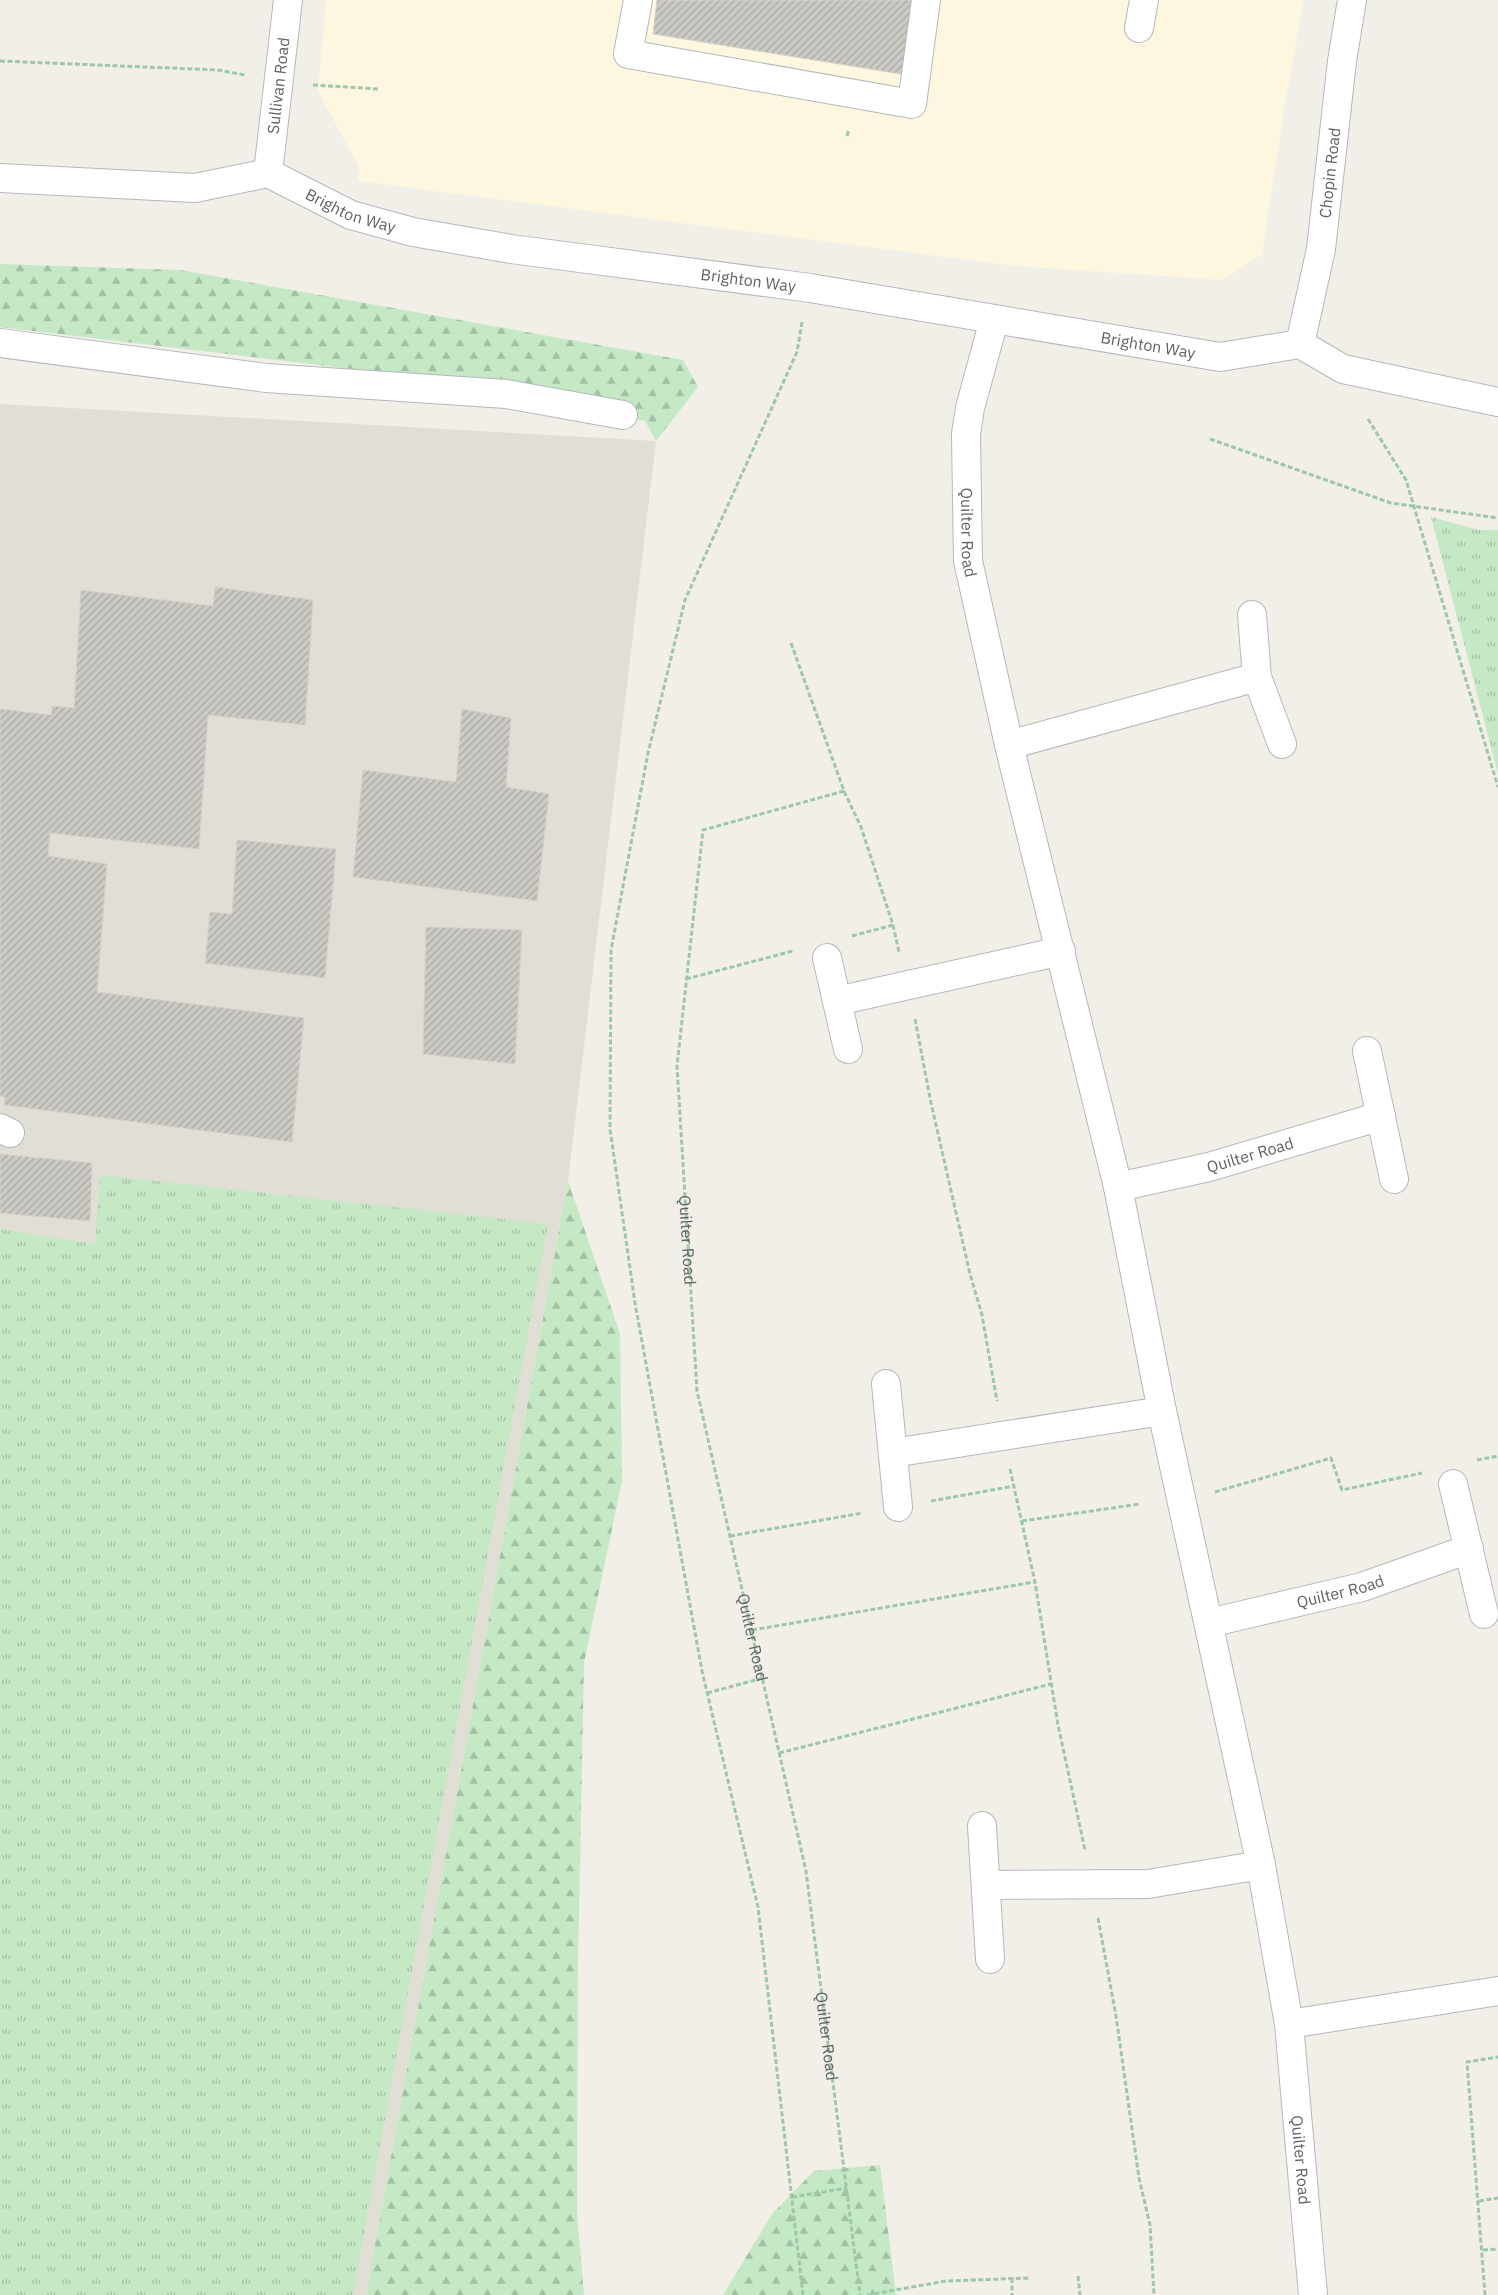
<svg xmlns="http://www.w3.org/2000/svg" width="1498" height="2295" viewBox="0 0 1498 2295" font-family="'IBM Plex Sans',sans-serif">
<defs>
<pattern id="forest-firs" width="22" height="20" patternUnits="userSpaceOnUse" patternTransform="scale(1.25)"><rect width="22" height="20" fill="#c5e8c5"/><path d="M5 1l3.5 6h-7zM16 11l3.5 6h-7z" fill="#a3c0a4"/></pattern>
<pattern id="park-tufts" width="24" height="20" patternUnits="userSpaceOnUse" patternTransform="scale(1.25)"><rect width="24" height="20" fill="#c5e8c5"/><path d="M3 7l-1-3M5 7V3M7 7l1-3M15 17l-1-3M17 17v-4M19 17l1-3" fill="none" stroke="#a3c0a4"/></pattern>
<pattern id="building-hatch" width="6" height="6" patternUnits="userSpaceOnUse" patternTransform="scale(1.25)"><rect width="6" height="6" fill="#cccac5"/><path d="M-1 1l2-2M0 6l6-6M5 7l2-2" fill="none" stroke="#a9a8a4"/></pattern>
</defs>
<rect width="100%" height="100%" fill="#f1efe8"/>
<path fill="#fef7e0" d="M 326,0 L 1304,0 L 1285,105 L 1262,254 L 1223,280 L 1016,266 L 358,181 L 359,167 L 318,91 Z"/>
<path fill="#e1ded6" d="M 0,404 L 656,441 L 568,1181 L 366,2295 L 0,2295 Z"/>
<path fill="url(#forest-firs)" d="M 0,264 L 180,270 L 683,360 L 698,387 L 656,441 L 645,421 L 386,373 L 0,327 Z
M 568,1181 L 620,1334 L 622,1481 L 584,1663 L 578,1963 L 577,2213 L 584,2295 L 366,2295 Z
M 880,2165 L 896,2295 L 723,2295 L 772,2214 L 814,2171 Z"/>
<path fill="url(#park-tufts)" d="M 1431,517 L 1479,530 L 1498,530 L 1498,774 Z
M 100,1175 L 548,1224 L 353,2295 L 0,2295 L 0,1229 L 95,1244 Z"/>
<path fill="url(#building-hatch)" stroke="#d6d1c6" d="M 657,0 L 917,0 L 907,75 L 653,34 Z
M 215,587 L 313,600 L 305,725 L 208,715 L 199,849 L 50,833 L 48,856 L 107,864 L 97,992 L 304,1018 L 292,1142 L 4,1105 L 5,1097 L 0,1096 L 0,709 L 51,715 L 52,706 L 74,708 L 81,590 L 213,606 Z
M 462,709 L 511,718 L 506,787 L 549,794 L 537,901 L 353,877 L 363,770 L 456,782 Z
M 237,840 L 336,849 L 325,978 L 205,963 L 210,912 L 232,914 Z
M 426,927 L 522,930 L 515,1064 L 423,1054 Z
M 0,1154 L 92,1163 L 90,1221 L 0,1213 Z"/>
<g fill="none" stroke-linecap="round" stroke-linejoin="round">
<defs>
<g id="minor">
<path d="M 638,0 L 628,54 L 912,104 L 926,0"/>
<path d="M 1139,28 L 1144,0"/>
<path id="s2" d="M 268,173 L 288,0"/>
<path id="s3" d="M 0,178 L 195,188 L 268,173 L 351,215 L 413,232 L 511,249 L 810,288 L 1220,357 L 1300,344 L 1343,369 L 1498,402"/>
<path id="s4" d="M 994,320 L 970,408 L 966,434 L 968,561 L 1009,745 L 1118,1187 L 1162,1411 L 1261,1865 L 1289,2024 L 1313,2295"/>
<path d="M 0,343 L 266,378 L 506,394 L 623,415"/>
<path id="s5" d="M 1300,344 L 1321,249 L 1342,61 L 1352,0"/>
<path d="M 1252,615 L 1257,677 L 1282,744"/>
<path d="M 1009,745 L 1257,677"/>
<path d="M 827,958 L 848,1049"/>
<path d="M 837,1001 L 1061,951"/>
<path d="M 1367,1051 L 1394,1179"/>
<path d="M 0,1128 L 10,1133"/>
<path id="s6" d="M 1118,1187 L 1209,1167 L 1381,1116"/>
<path d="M 886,1384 L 898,1507"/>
<path d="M 893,1453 L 1162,1411"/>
<path d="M 1453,1484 L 1484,1614"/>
<path id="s7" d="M 1209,1623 L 1362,1587 L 1469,1549"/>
<path d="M 982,1826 L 990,1959"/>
<path d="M 986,1885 L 1148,1884 L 1261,1865"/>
<path d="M 1289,2024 L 1498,1991"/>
</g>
</defs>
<use href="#minor" stroke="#b5b8bc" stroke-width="30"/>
<g stroke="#9cc7a9" stroke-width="3" stroke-dasharray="5 2.5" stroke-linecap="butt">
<path d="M 0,61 L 218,70 L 245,75"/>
<path d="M 313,85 L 379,89"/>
<path d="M 847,136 L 849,129"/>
<path d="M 802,322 L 797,352 L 685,600 L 648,753 L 611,950 L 610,1129 L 635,1303 L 702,1671 L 758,1907 L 803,2295"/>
<path d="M 1368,419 L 1406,480 L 1498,787"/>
<path d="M 1210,439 L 1391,503 L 1498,518"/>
<path d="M 791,643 L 844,791 L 861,827 L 893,925 L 899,952"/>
<path id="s1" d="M 844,791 L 703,830 L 677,1066 L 697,1391 L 806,1871 L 860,2295"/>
<path d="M 852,936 L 893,925"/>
<path d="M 686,979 L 793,951"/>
<path d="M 915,1019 L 931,1103 L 970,1274 L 982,1315 L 997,1401"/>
<path d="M 1477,1460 L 1498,1456"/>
<path d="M 1010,1469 L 1035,1582 L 1058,1725 L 1085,1850"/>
<path d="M 1215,1492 L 1331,1458 L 1342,1490 L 1422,1473"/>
<path d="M 931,1501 L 1014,1486"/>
<path d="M 1022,1521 L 1140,1504"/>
<path d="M 730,1536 L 863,1513"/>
<path d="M 752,1630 L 1034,1582"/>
<path d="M 707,1693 L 763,1678"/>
<path d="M 779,1753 L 1051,1684"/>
<path d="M 1098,1918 L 1116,2016 L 1139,2178 L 1150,2225 L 1154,2295"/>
<path d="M 792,2197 L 847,2188"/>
<path d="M 1479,2201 L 1498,2198"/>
<path d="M 1483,2250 L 1498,2249"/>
<path d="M 1078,2276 L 1080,2295"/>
<path d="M 1012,2278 L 1012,2295"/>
<path d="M 867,2295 L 946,2281 L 1030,2278"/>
<path d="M 1485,2295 L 1467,2062 L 1498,2057"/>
</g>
<use href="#minor" stroke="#fff" stroke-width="28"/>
</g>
<g text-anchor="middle" stroke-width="4" stroke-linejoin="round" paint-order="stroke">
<g font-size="16" fill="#5f6368" stroke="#fff">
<text dy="6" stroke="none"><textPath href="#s2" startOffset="88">Sullivan Road</textPath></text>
<text dy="6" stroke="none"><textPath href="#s5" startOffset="174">Chopin Road</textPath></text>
<text dy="6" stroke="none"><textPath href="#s3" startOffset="361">Brighton Way</textPath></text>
<text dy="6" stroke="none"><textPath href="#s3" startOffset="766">Brighton Way</textPath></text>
<text dy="6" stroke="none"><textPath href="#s3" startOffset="1171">Brighton Way</textPath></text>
<text dy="6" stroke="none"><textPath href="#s4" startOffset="216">Quilter Road</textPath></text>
<text dy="6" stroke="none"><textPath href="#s6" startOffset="136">Quilter Road</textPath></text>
<text dy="6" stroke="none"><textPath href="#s1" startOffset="558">Quilter Road</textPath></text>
<text dy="6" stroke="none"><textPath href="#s7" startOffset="135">Quilter Road</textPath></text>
<text dy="6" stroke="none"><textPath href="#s1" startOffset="962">Quilter Road</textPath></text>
<text dy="6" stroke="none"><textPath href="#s1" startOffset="1368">Quilter Road</textPath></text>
<text dy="6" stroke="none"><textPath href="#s4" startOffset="1879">Quilter Road</textPath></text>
</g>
</g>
</svg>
